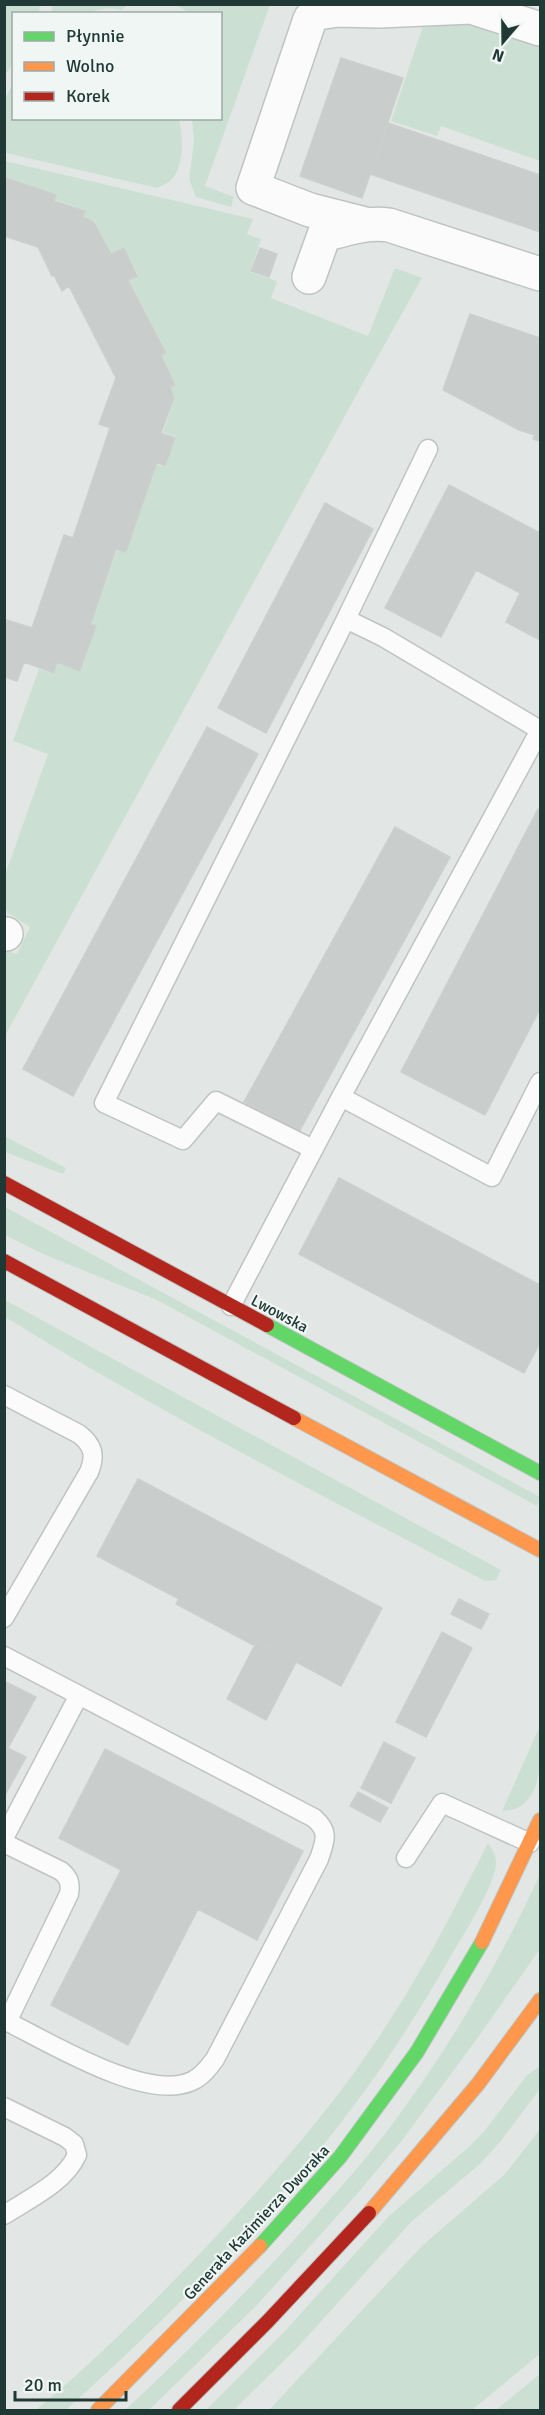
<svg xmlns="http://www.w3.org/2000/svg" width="545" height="2415" viewBox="0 0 545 2415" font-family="Signika,sans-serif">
<rect width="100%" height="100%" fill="#e2e7e5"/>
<path fill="#cbe0d3" d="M 5,4 L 40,5 L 39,13 L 14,14 L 13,64 L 5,75 Z
M 53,4 L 127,4 L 127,5 L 122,10 C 107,7 101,9 87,13 C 77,16 62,14 51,13 Z
M 177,5 L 270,5 L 205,186 L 234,197 L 231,207 L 196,197 L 189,179 L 194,142 L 192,119 L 220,118 L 220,14 L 189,13 Z
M 437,16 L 540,38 L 540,161 L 441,126 L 437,136 L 391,121 L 424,23 Z
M 13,83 L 14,118 L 179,119 C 183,136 185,168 170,181 C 166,184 161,186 157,188 L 6,153 L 5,99 Z
M 5,161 L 253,219 L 247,234 L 261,239 L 250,272 L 277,281 L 271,298 L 368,336 L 395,268 L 422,278 L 358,392 L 5,1036 L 5,950 L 17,954 L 30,927 L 8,913 L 5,906 L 5,875 L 48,754 L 13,741 L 39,669 L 54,674 L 58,663 L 81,672 L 96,626 L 92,624 L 117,550 L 127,552 L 157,464 L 165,467 L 176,437 L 163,432 L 175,398 L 171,388 L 176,385 L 162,355 L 167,353 L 129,280 L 138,275 L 124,247 L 111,253 L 95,221 L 84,217 L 85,210 L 55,200 L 56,195 L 5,176 Z
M 4,1136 L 66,1168 L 63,1174 L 5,1152 Z
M 5,1207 L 540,1497 L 537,1506 L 157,1300 L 43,1254 L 5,1235 Z
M 5,1300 L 501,1570 L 496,1580 L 485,1581 C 323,1496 160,1413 5,1317 Z
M 540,1726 C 541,1756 545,1810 502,1811 Z
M 488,1843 C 492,1849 496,1855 496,1863 C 496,1882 466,1931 455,1949 C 423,2005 389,2060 349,2112 C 266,2222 167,2318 66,2410 L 36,2410 C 102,2355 163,2293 222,2230 C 276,2171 329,2111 374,2044 C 418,1980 453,1912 488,1843 Z
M 540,1874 L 540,1949 L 479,2036 L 403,2139 L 357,2194 L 257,2305 L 149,2410 L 125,2410 C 195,2345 262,2277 325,2205 C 345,2182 366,2159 384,2135 C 445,2055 498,1966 540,1874 Z
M 540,2066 L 540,2089 L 500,2142 L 480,2164 L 412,2221 L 297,2348 L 234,2410 L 206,2410 L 284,2332 L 389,2216 L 470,2146 L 486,2129 L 527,2075 Z
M 540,2129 L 540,2354 L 472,2410 L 269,2410 L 422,2246 L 505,2174 Z
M 540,2374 L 540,2410 L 496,2410 Z"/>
<path fill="#c9cecc" stroke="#cbd0ce" stroke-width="1.5" d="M 341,58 L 403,78 L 362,198 L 300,176 Z
M 388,123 L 540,175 L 540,232 L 370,174 Z
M 4,177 L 56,195 L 54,201 L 85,211 L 83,217 L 94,222 L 111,254 L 124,248 L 137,276 L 128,280 L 166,353 L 161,355 L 175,385 L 170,387 L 174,398 L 161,433 L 175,438 L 165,466 L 157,462 L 126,552 L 116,549 L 91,624 L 96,626 L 80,671 L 57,662 L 54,673 L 24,662 L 17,681 L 4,677 L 4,619 L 32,628 L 64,535 L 73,538 L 110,428 L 99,424 L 116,378 L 69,286 L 62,291 L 54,275 L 52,276 L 38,247 L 4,236 Z
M 260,248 L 277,254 L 269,277 L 251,271 Z
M 470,314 L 540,338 L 540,441 L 533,439 L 535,435 L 519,430 L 443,390 Z
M 449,485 L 540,533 L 540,640 L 506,622 L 520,593 L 476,570 L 441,637 L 385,608 Z
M 325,503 L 373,529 L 266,733 L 218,708 Z
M 207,727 L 258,754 L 73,1096 L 23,1069 Z
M 538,809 L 540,811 L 540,1009 L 485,1115 L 401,1072 Z
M 395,827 L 450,857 L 299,1132 L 244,1102 Z
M 339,1178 L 540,1285 L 540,1343 L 524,1373 L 299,1254 Z
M 138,1479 L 382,1608 L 341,1686 L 257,1641 L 255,1646 L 176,1604 L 179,1599 L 97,1556 Z
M 459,1599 L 489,1614 L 481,1629 L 451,1614 Z
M 442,1632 L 472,1648 L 426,1737 L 396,1722 Z
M 257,1641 L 296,1662 L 266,1720 L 227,1699 Z
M 4,1681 L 36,1697 L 8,1748 L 4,1746 Z
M 384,1742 L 415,1758 L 391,1803 L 361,1788 Z
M 4,1746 L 26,1757 L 4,1797 Z
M 105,1749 L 303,1851 L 257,1940 L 198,1909 L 128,2045 L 51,2005 L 121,1870 L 59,1838 Z
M 358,1792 L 388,1808 L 380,1822 L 350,1806 Z"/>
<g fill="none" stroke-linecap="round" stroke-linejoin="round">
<defs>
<path id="lane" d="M 346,619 L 428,449
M 341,1097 L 492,1177 L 540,1082
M 313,1149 L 216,1101 L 183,1140 L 104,1103 L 346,619 L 383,637 L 540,730
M 231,1306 L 341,1097 L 540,730
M 4,1395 L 79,1434 C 93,1445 96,1455 89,1472 L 4,1618
M 4,1656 L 314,1818 C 330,1832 325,1841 319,1859 L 215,2059 C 209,2067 202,2077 192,2081 C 147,2103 47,2041 4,2020
M 4,1838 L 79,1695
M 4,1843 L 61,1871 C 69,1878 71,1883 69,1894 L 7,2022
M 406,1858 L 442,1803 L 530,1843
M 4,2107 L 65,2137 L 74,2144 L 77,2155 C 64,2183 30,2198 4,2215"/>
<path id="street" d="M 365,224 L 310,210 L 253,188 L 310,19 L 318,13 L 338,10 L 379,11 L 471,7 L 540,29
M 309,277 L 324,235 C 346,229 366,222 389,225 L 540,274
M 4,934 L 6,934"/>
<path id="fast" d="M 267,1325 L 540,1473
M 260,2246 L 340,2157 L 417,2052 L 482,1942"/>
<path id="slow" d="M 294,1418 L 540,1550
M 482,1942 L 540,1820
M 369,2213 L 478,2084 L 540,2000
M 98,2410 L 260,2246"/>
<path id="jam" d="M 4,1183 L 267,1325
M 4,1261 L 294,1418
M 179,2410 L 268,2321 L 369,2213"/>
</defs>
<use href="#lane" stroke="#bfc4c2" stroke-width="21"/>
<use href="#street" stroke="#bfc4c2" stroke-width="36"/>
<use href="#fast" stroke="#bec5c3" stroke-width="16"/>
<use href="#slow" stroke="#bec5c3" stroke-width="16"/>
<use href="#jam" stroke="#bec5c3" stroke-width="16"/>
<use href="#lane" stroke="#fbfbfb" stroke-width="18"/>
<use href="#street" stroke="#fbfbfb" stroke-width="33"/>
<use href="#fast" stroke="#63d668" stroke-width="14"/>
<use href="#slow" stroke="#ff974d" stroke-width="14"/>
<use href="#jam" stroke="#b3261e" stroke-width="14"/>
</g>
<g text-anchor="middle" stroke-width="4.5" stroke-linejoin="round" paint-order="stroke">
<g font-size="16" fill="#213934" stroke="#eff6f4">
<text transform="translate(280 1313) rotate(28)" y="6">Lwowska</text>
<text transform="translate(256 2222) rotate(-47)" y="6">Generała Kazimierza Dworaka</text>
</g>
</g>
<rect width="545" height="2415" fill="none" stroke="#213934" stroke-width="12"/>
<rect x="12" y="12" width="210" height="108" fill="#eff6f4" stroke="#9daaa7" stroke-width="1.5"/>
<rect x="24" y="32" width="30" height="9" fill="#63d668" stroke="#9daaa7" stroke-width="1.5"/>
<text x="66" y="42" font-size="18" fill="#213934">Płynnie</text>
<rect x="24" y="62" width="30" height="9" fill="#ff974d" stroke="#9daaa7" stroke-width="1.5"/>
<text x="66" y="72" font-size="18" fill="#213934">Wolno</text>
<rect x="24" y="92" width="30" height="9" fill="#b3261e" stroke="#9daaa7" stroke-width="1.5"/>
<text x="66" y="102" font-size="18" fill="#213934">Korek</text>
<g transform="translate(503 42) rotate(200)" stroke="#eff6f4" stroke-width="4.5" paint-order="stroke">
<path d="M0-4.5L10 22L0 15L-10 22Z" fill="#213934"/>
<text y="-9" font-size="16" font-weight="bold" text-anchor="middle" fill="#213934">N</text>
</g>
<path d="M15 2391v9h111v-9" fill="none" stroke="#213934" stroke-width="3"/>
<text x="24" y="2391" font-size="18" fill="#213934" stroke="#eff6f4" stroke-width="4.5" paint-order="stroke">20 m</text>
</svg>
